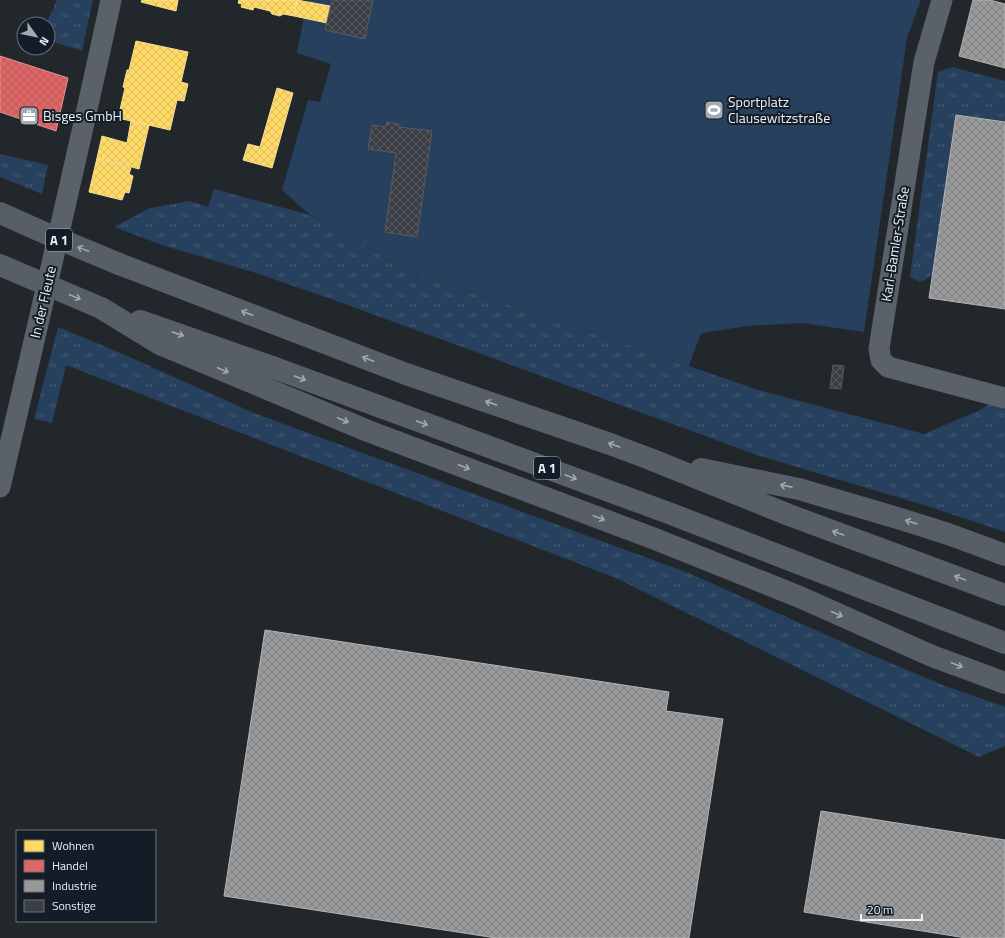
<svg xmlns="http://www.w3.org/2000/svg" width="1005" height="938" viewBox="0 0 1005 938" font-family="'Titillium Web',sans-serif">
<defs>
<pattern id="grass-tufts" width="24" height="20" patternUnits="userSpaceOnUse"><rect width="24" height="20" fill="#26405d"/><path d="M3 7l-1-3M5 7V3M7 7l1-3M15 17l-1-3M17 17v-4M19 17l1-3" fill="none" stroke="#465c75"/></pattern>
<pattern id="homes-cross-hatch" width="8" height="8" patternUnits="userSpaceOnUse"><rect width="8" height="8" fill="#ffd966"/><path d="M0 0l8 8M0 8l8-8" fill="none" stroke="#dabc61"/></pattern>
<pattern id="shops-cross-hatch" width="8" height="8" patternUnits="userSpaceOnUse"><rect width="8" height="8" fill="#e06666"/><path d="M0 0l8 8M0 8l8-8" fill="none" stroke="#b25d5e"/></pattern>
<pattern id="industry-cross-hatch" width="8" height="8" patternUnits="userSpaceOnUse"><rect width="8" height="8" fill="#999"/><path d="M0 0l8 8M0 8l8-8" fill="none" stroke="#808182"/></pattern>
<pattern id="building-cross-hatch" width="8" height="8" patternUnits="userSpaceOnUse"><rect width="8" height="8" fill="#3b3f45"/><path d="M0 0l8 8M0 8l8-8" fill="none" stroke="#585b61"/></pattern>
</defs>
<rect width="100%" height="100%" fill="#22272c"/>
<path fill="url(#grass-tufts)" d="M 57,0 L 93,0 L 82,51 L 48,40 L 48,24 L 46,24 Z
M 952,67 L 1005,81 L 1005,122 L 956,115 L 932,275 L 925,280 L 920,282 L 910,277 L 938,72 Z
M 0,154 L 48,165 L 42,194 L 0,177 Z
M 214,189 L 310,215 L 407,270 L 689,366 L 758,390 L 924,434 L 980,410 L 991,403 L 1005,409 L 1005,532 L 927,506 L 757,455 L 334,300 L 259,274 L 162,245 L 114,227 L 150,208 L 190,201 L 208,207 Z
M 58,327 L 116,351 L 254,413 L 691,574 L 762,606 L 869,654 L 943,685 L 1005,707 L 1005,746 L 979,757 L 618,579 L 66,365 L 52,423 L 34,419 Z"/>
<path fill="#26405d" d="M 307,0 L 921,0 L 907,38 L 864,332 L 802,323 L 748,326 L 701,333 L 689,366 L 407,270 L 310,215 L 282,190 L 308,100 L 320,102 L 331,64 L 297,53 Z"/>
<path fill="url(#homes-cross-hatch)" stroke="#f9e092" d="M 142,0 L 178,0 L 176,11 L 141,2 Z
M 239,0 L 297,0 L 294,16 L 283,14 L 280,16 L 272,14 L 270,11 L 254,7 L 253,10 L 241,7 L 242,4 L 238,3 Z
M 297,0 L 330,6 L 327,23 L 294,16 Z
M 136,41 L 188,52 L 181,82 L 188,84 L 184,101 L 177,100 L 170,130 L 118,118 L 125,88 L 123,87 L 127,70 L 129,70 Z
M 277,88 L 293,93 L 272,168 L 243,160 L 248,144 L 260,147 Z
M 131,121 L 149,125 L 139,169 L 97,158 L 102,136 L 127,143 Z
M 97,158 L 131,168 L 129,174 L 133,176 L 129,193 L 125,192 L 122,200 L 89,192 Z"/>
<path fill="url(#shops-cross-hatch)" stroke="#e49092" d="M 0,56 L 68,78 L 56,131 L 0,112 Z"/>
<path fill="url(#industry-cross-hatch)" stroke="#b2b4b6" d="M 973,0 L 990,0 L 1005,4 L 1005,68 L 959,56 Z
M 956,115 L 1005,122 L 1005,309 L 929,298 Z
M 265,630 L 669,692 L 666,711 L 723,719 L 689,938 L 496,938 L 224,896 Z
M 821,811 L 1005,840 L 1005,938 L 966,938 L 804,912 Z"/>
<path fill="url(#building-cross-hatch)" stroke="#575b60" d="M 332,0 L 373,0 L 365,39 L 325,30 Z
M 387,122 L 399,124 L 399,127 L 432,131 L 417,237 L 385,232 L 396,153 L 368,149 L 372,125 L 386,127 Z
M 833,365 L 844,366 L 841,389 L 830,388 Z"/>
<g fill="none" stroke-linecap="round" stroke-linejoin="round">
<path stroke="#5a6168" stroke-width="21" d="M 942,0 L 924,62 L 879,349 L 881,360 L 888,367 L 1005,398
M 0,487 C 38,325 76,163 111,0"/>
<path stroke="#585e67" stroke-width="22" d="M 119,264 L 406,374 L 610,444 L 650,459 L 789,515 L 1005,595
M 101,308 L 160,344 L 368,431 L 655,539 L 802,598 L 932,656 L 1005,683
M 140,321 L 272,367 L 666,512 L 1005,643
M 701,469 L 799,489 L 904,520 L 948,534 L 1005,555"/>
<path stroke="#585e67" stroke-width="22" d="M 0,213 L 54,237 L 119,264
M 0,265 L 101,308"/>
</g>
<defs><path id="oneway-shaft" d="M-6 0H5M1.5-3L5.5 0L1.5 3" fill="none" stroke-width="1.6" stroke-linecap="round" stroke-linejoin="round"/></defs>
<g stroke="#a2a8b0">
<use href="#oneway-shaft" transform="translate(83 249) rotate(-158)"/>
<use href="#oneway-shaft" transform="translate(75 297) rotate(22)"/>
<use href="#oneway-shaft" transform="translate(247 313) rotate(-159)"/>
<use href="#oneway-shaft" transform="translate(178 334) rotate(19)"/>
<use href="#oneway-shaft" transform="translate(368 359) rotate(-159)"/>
<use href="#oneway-shaft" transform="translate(223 370) rotate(23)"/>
<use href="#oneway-shaft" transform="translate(300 378) rotate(20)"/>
<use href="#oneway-shaft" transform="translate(491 403) rotate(-161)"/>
<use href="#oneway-shaft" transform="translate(343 420) rotate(23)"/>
<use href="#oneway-shaft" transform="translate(422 423) rotate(20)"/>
<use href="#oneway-shaft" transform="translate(614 445) rotate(-160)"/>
<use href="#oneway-shaft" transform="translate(464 467) rotate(21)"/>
<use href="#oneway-shaft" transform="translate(571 477) rotate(20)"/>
<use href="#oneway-shaft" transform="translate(786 486) rotate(-169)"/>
<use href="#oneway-shaft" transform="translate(599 518) rotate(21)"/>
<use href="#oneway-shaft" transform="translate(911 522) rotate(-162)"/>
<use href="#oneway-shaft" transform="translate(838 533) rotate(-160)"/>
<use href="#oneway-shaft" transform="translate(960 578) rotate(-160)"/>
<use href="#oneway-shaft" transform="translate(837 614) rotate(24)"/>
<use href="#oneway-shaft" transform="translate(957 665) rotate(21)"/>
</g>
<defs>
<symbol id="stadium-square" viewBox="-11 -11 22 22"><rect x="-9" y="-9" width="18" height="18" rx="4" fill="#a5abb2" stroke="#141d27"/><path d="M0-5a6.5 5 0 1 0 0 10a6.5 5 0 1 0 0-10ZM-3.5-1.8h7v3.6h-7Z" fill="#fff"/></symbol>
<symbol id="office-square" viewBox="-11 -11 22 22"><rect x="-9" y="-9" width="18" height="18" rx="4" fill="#a5abb2" stroke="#141d27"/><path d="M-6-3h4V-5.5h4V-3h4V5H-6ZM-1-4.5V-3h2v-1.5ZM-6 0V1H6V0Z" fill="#fff"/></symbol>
</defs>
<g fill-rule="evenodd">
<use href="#stadium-square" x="703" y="99" width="22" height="22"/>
<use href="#office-square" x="18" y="105" width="22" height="22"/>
</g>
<g text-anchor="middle" stroke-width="4" stroke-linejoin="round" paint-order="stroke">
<g fill="#141d27" stroke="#abb2bb" stroke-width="1">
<rect x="46" y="229" width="26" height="22" rx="3"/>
<rect x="534" y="457" width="26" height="22" rx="3"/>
</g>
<g font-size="13" font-weight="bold" fill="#ecf2fa">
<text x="59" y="245">A 1</text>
<text x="547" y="473">A 1</text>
</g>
<g font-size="14" fill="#ecf2fa" stroke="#141d27" text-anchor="start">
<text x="728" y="107">Sportplatz<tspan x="728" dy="16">Clausewitzstraße</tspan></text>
<text x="43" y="121">Bisges GmbH</text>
</g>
<g font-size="14" fill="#ecf2fa" stroke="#141d27">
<text transform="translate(895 244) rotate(-81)" y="5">Karl-Bamler-Straße</text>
<text transform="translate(43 302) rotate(-77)" y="5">In der Fleute</text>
</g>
</g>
<rect x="16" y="830" width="140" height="92" fill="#141d27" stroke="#6a727b"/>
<rect x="24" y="840" width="20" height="12" fill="#ffd966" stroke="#6a727b"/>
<text x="52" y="850" font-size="12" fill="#ecf2fa">Wohnen</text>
<rect x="24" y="860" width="20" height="12" fill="#e06666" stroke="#6a727b"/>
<text x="52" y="870" font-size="12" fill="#ecf2fa">Handel</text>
<rect x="24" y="880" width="20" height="12" fill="#999999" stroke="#6a727b"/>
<text x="52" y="890" font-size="12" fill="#ecf2fa">Industrie</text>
<rect x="24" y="900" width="20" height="12" fill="#3b3f45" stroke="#6a727b"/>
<text x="52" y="910" font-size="12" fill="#ecf2fa">Sonstige</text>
<g transform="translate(36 36) rotate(123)"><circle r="19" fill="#141d27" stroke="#6a727b"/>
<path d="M0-3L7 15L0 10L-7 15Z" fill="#a5abb2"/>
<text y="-6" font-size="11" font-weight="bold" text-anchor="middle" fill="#ecf2fa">N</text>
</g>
<path d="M861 914v6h61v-6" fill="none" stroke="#ecf2fa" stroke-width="2"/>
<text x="867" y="914" font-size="12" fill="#ecf2fa" stroke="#141d27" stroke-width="3" paint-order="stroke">20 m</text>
</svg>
